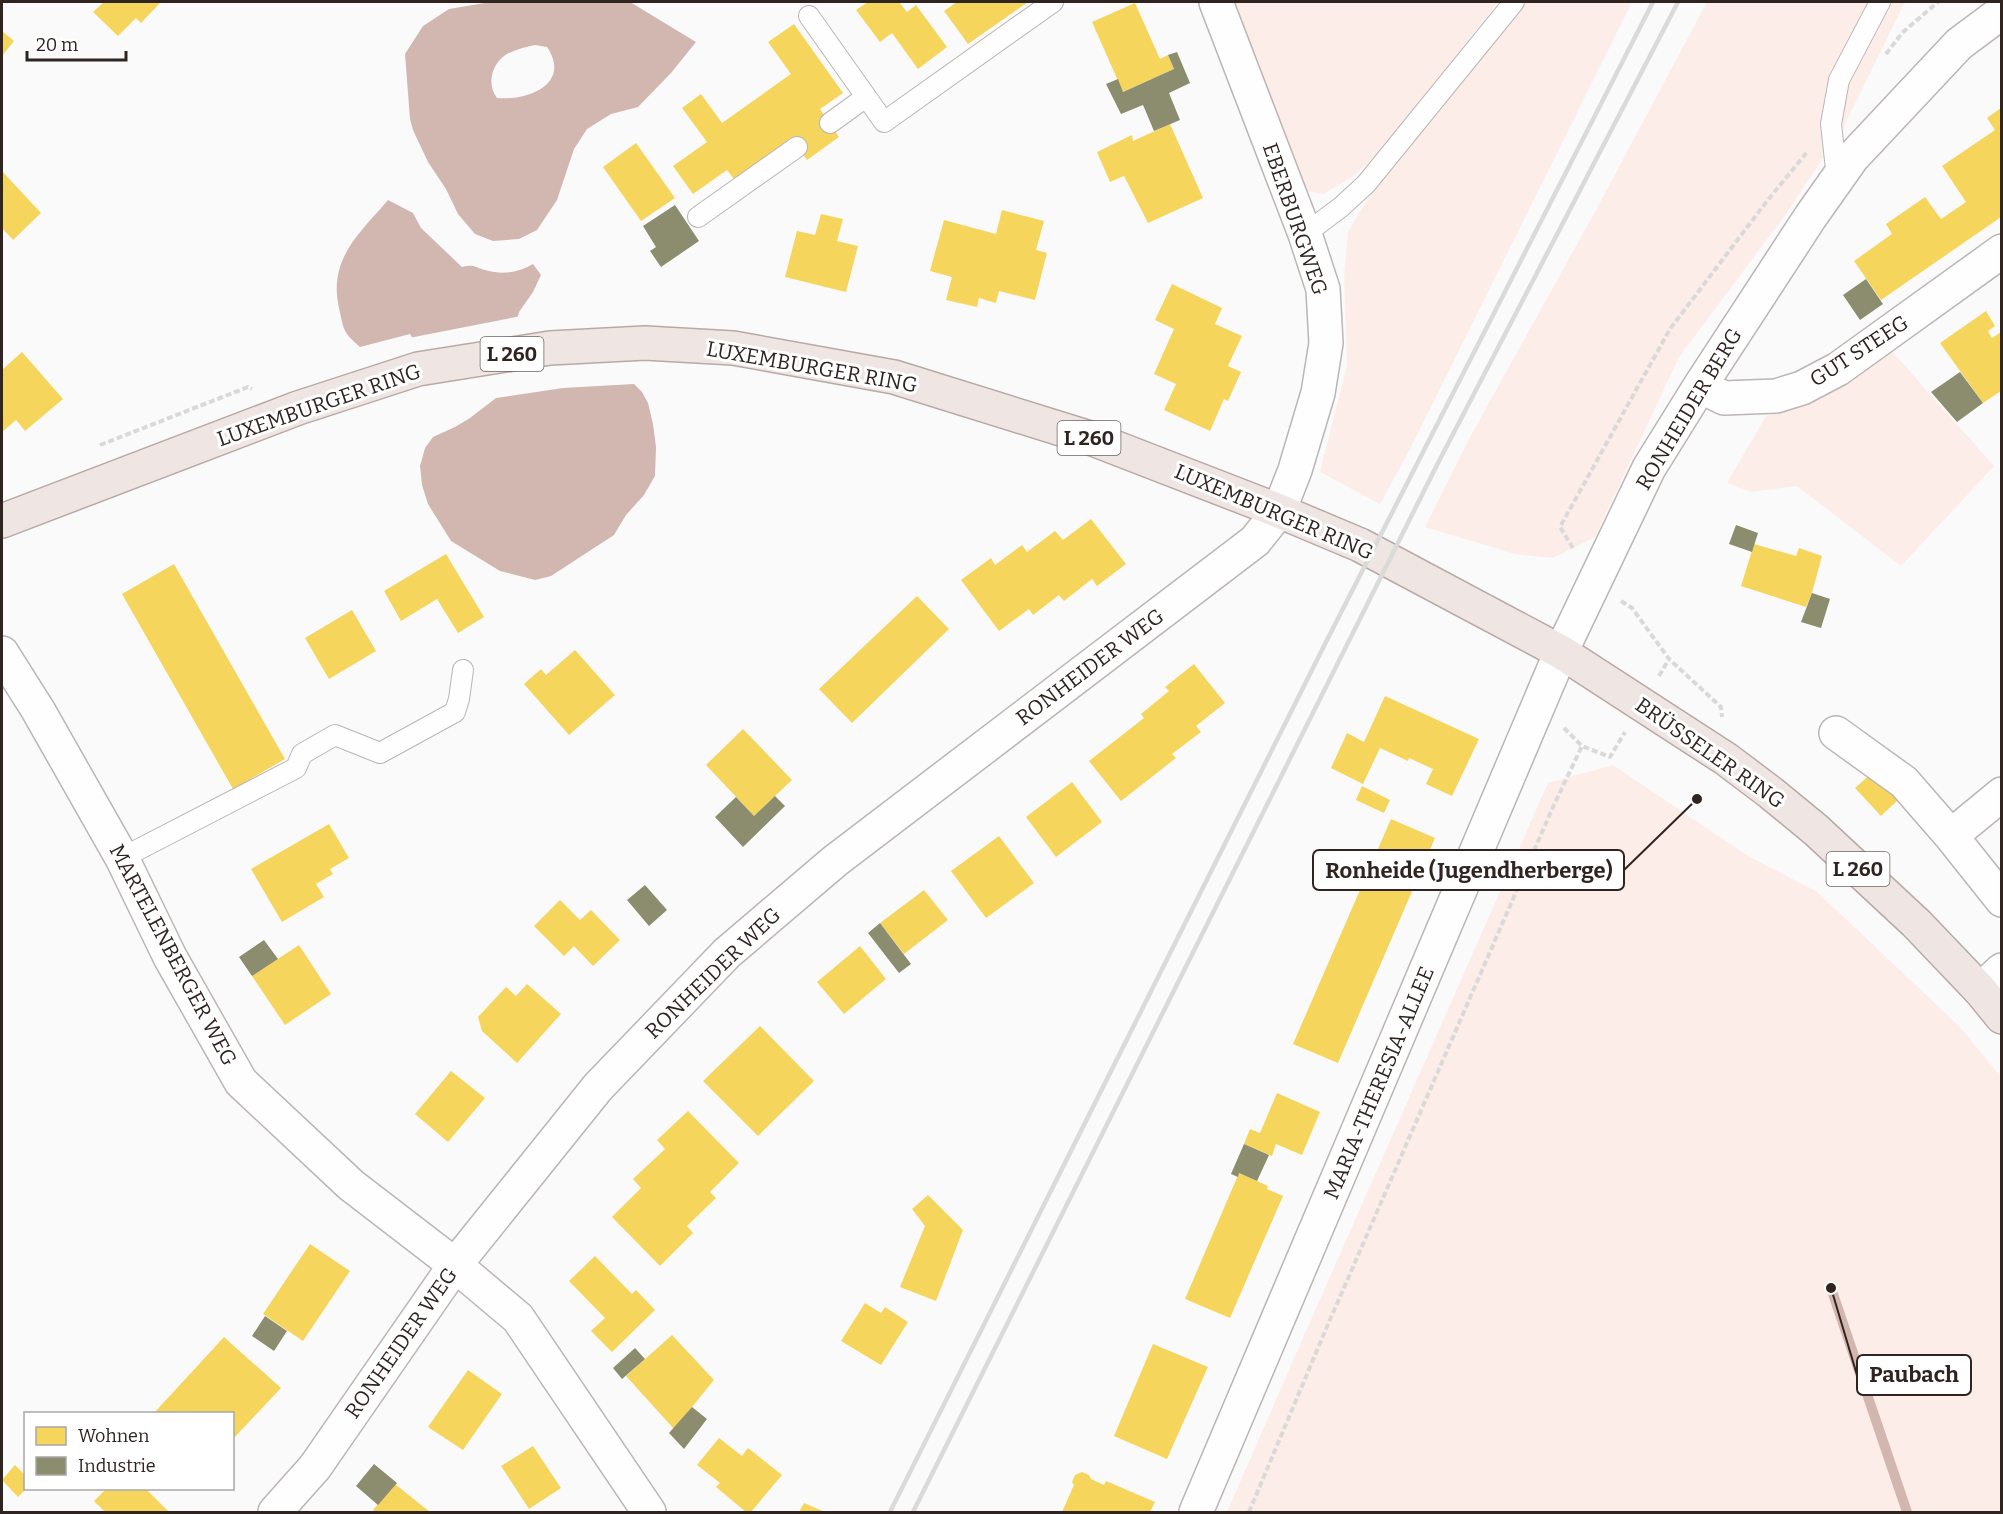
<svg xmlns="http://www.w3.org/2000/svg" width="2003" height="1514" viewBox="0 0 2003 1514" font-family="Bitter,serif">
<rect width="100%" height="100%" fill="#fafafa"/>
<path fill="#fdede8" d="M 1228,2 L 1498,2 L 1386,145 L 1354,176 L 1323,194 L 1307,191 L 1284,147 Z
M 1525,2 L 1632,2 L 1410,449 L 1380,504 L 1320,472 L 1347,366 L 1344,277 L 1348,232 L 1371,193 Z
M 1707,2 L 1905,2 L 1843,128 L 1786,214 L 1679,357 L 1595,537 L 1553,558 L 1515,554 L 1425,527 L 1470,437 L 1596,210 Z
M 1889,348 L 1994,466 L 1901,566 L 1797,486 L 1751,492 L 1727,483 L 1766,416 L 1806,406 Z
M 1613,765 L 1748,856 L 1816,891 L 1960,1027 L 2001,1077 L 2001,1512 L 1227,1512 L 1310,1322 L 1548,783 Z"/>
<path fill="#d1b7af" fill-rule="evenodd" d="M 491,2 L 630,2 L 696,42 L 671,73 L 638,107 L 611,114 L 587,129 L 574,149 L 557,200 L 537,230 L 519,239 L 493,241 L 475,234 L 458,214 L 446,189 L 428,162 L 413,130 L 410,119 L 405,54 L 423,26 L 449,9 ZM 535,45 L 547,47 C 572,84 527,101 497,98 C 487,85 491,66 504,56 C 513,50 525,47 535,45 Z
M 388,200 L 413,213 L 421,228 L 462,267 C 474,264 474,267 485,270 C 503,275 517,273 533,264 L 541,275 L 533,292 L 519,312 L 504,381 L 428,363 L 410,334 L 360,347 C 343,332 344,331 339,308 C 328,259 359,234 388,200 Z
M 634,384 L 642,392 L 648,403 L 653,424 L 656,447 L 655,476 L 644,495 L 626,515 L 614,535 L 551,576 L 535,580 L 500,571 L 451,541 L 428,504 L 422,485 L 420,466 L 425,448 L 433,437 L 455,427 L 470,418 L 496,398 L 563,388 Z"/>
<path fill="#fafafa" d="M 521,316 L 507,381 L 505,384 L 478,386 L 427,366 L 409,338 Z"/>
<path fill="#f6d55c" d="M 104,2 L 161,2 L 141,23 L 136,18 L 118,36 L 93,12 Z
M 868,2 L 899,2 L 907,12 L 916,5 L 947,47 L 918,69 L 892,33 L 880,42 L 856,10 Z
M 957,2 L 1028,2 L 968,44 L 944,11 Z
M 1135,3 L 1160,59 L 1168,55 L 1174,69 L 1123,92 L 1092,22 Z
M 794,24 L 843,93 L 820,109 L 839,137 L 807,160 L 791,138 L 734,179 L 727,170 L 693,194 L 673,166 L 707,142 L 682,108 L 701,94 L 722,123 L 791,74 L 768,42 Z
M 2,31 L 14,41 L 2,56 Z
M 2001,108 L 2001,217 L 1881,300 L 1854,261 L 1892,234 L 1886,224 L 1925,197 L 1941,219 L 1966,202 L 1942,166 L 1995,130 L 1987,118 Z
M 1170,124 L 1203,198 L 1148,223 L 1124,176 L 1110,182 L 1097,152 L 1132,135 L 1133,141 Z
M 636,143 L 675,198 L 641,221 L 603,167 Z
M 2,171 L 41,213 L 13,240 L 2,228 Z
M 1002,210 L 1044,221 L 1036,250 L 1047,253 L 1035,300 L 999,291 L 996,303 L 979,298 L 977,307 L 946,300 L 952,277 L 930,271 L 944,220 L 996,234 Z
M 821,214 L 843,219 L 837,241 L 858,246 L 846,292 L 785,277 L 797,231 L 815,235 Z
M 1172,284 L 1222,308 L 1215,324 L 1242,336 L 1228,366 L 1241,372 L 1228,401 L 1224,399 L 1210,431 L 1164,410 L 1176,384 L 1154,374 L 1174,329 L 1155,320 Z
M 1986,311 L 1995,326 L 1988,331 L 1992,338 L 2001,332 L 2001,391 L 1983,403 L 1940,343 Z
M 22,352 L 63,399 L 25,431 L 16,420 L 2,432 L 2,370 Z
M 1091,519 L 1126,564 L 1097,586 L 1092,579 L 1064,601 L 1059,595 L 1033,615 L 1029,609 L 999,631 L 961,580 L 991,558 L 995,565 L 1022,545 L 1027,552 L 1055,531 L 1063,540 Z
M 1754,544 L 1796,556 L 1799,548 L 1822,556 L 1812,593 L 1806,607 L 1741,586 Z
M 446,554 L 484,617 L 458,633 L 437,599 L 401,621 L 384,591 Z
M 174,564 L 285,759 L 233,789 L 122,594 Z
M 917,596 L 949,629 L 852,723 L 819,689 Z
M 352,610 L 376,651 L 329,679 L 305,638 Z
M 575,650 L 615,695 L 569,735 L 524,684 L 541,669 L 546,675 Z
M 1194,664 L 1225,703 L 1196,726 L 1201,732 L 1172,754 L 1176,758 L 1121,801 L 1089,761 L 1144,718 L 1141,714 L 1169,691 L 1165,687 Z
M 1385,696 L 1479,739 L 1452,796 L 1426,784 L 1433,769 L 1409,758 L 1408,761 L 1380,748 L 1363,784 L 1331,768 L 1347,733 L 1364,742 Z
M 743,729 L 792,780 L 754,816 L 706,765 Z
M 1872,773 L 1898,800 L 1881,816 L 1855,788 Z
M 1072,782 L 1102,822 L 1056,857 L 1026,817 Z
M 1362,786 L 1390,800 L 1384,813 L 1356,800 Z
M 1391,819 L 1435,838 L 1338,1063 L 1293,1044 Z
M 329,824 L 349,858 L 330,869 L 333,874 L 316,884 L 324,897 L 282,922 L 251,869 Z
M 999,836 L 1034,883 L 986,918 L 951,871 Z
M 924,890 L 948,920 L 904,954 L 880,923 Z
M 560,900 L 580,920 L 591,910 L 620,940 L 593,966 L 574,946 L 564,956 L 534,926 Z
M 299,945 L 331,994 L 285,1025 L 252,976 Z
M 860,946 L 886,979 L 844,1014 L 817,982 Z
M 527,984 L 561,1014 L 517,1063 L 482,1031 L 478,1017 L 506,987 L 516,996 Z
M 760,1026 L 814,1081 L 758,1136 L 703,1081 Z
M 451,1071 L 485,1098 L 448,1142 L 415,1114 Z
M 1277,1093 L 1320,1112 L 1302,1155 L 1276,1144 L 1272,1156 L 1244,1144 L 1250,1129 L 1260,1133 Z
M 688,1111 L 739,1163 L 710,1192 L 716,1198 L 687,1226 L 693,1233 L 660,1266 L 612,1217 L 641,1188 L 633,1179 L 665,1149 L 657,1140 Z
M 1239,1173 L 1268,1186 L 1267,1189 L 1283,1196 L 1230,1318 L 1185,1299 Z
M 928,1195 L 963,1230 L 936,1301 L 900,1287 L 925,1226 L 912,1209 Z
M 310,1244 L 350,1271 L 303,1341 L 263,1314 Z
M 595,1256 L 632,1294 L 636,1290 L 655,1310 L 612,1352 L 591,1331 L 605,1318 L 569,1281 Z
M 865,1303 L 881,1313 L 885,1307 L 908,1322 L 881,1365 L 841,1341 Z
M 672,1335 L 714,1380 L 674,1429 L 626,1376 Z
M 224,1337 L 281,1388 L 232,1440 L 232,1413 L 154,1413 Z
M 1153,1344 L 1208,1367 L 1167,1459 L 1114,1436 Z
M 468,1370 L 502,1394 L 463,1450 L 428,1427 Z
M 719,1438 L 742,1456 L 748,1448 L 782,1475 L 751,1512 L 746,1512 L 716,1487 L 720,1483 L 697,1465 Z
M 533,1446 L 561,1488 L 529,1509 L 501,1466 Z
M 15,1465 L 26,1476 L 26,1489 L 18,1497 L 2,1480 Z
M 1082,1472 L 1089,1475 L 1091,1479 L 1104,1485 L 1106,1481 L 1155,1502 L 1150,1512 L 1062,1512 L 1074,1485 L 1072,1482 L 1075,1475 Z
M 395,1484 L 430,1512 L 376,1512 L 373,1510 Z
M 107,1488 L 145,1488 L 169,1512 L 105,1512 L 94,1501 Z
M 804,1503 L 825,1512 L 799,1512 Z"/>
<path fill="#8c8c6e" d="M 1177,52 L 1190,83 L 1169,93 L 1180,120 L 1154,131 L 1143,105 L 1121,114 L 1106,84 L 1118,79 L 1123,92 L 1174,69 L 1168,55 Z
M 675,205 L 699,241 L 661,267 L 650,251 L 656,247 L 643,226 Z
M 1866,279 L 1883,304 L 1860,320 L 1843,295 Z
M 1960,372 L 1983,403 L 1957,422 L 1931,392 Z
M 1736,525 L 1758,533 L 1752,552 L 1729,544 Z
M 1812,593 L 1830,599 L 1821,628 L 1801,622 Z
M 775,796 L 785,806 L 743,847 L 715,817 L 736,797 L 754,816 Z
M 645,885 L 667,910 L 649,926 L 627,900 Z
M 880,923 L 911,964 L 899,973 L 868,933 Z
M 264,940 L 278,959 L 252,976 L 239,957 Z
M 1244,1144 L 1269,1155 L 1257,1181 L 1239,1173 L 1238,1177 L 1231,1174 Z
M 265,1316 L 287,1331 L 274,1351 L 252,1336 Z
M 635,1348 L 645,1359 L 622,1379 L 613,1368 Z
M 692,1407 L 707,1419 L 684,1449 L 669,1433 Z
M 374,1464 L 397,1483 L 378,1505 L 356,1486 Z"/>
<g fill="none" stroke-linecap="round" stroke-linejoin="round">
<path stroke="#d1b7af" stroke-width="10" d="M 1831,1288 L 1907,1512"/>
<defs>
<path id="lane" d="M 809,16 L 884,122 L 1053,2
M 830,123 L 866,97
M 1837,178 L 1831,124 L 1839,80 L 1880,2
M 698,217 L 797,147
M 1305,234 L 1341,207 L 1366,184 L 1514,2
M 122,858 L 296,768 L 302,754 L 335,735 L 380,753 L 455,712 L 459,699 L 463,670"/>
<path id="street" d="M 1700,386 L 1724,398 L 1776,396 L 1802,388 L 1838,369 L 2002,251
M 2,653 L 38,710 L 122,858 L 170,957 L 241,1082 L 351,1185 L 455,1265 L 518,1318 L 649,1512
M 1836,733 L 1904,782 L 1951,836
M 2002,794 L 1951,836 L 2002,900
M 1980,990 L 2002,970
M 275,1512 L 315,1467 L 455,1265 L 598,1087 L 727,953 L 835,861 L 1255,541 L 1279,511 L 1295,470 L 1318,393 L 1326,343 L 1323,289 L 1305,234 L 1216,2
M 1196,1512 L 1561,652 L 1649,468 L 1700,386 L 1811,216 L 1852,158 L 1959,44 L 2002,12"/>
<path id="primary" d="M 2,521 L 298,408 L 418,369 L 550,348 L 645,343 L 733,348 L 894,377 L 1093,439 L 1279,511 L 1360,545 L 1561,652 L 1726,759 L 1771,793 L 1816,830 L 1917,924 L 1980,990 L 2002,1017"/>
</defs>
<use href="#lane" stroke="#bbb5b4" stroke-width="22"/>
<use href="#street" stroke="#bbb5b4" stroke-width="36"/>
<use href="#primary" stroke="#b9a9a4" stroke-width="36"/>
<path stroke="#dad9d9" stroke-width="4" stroke-dasharray="6 3" stroke-linecap="butt" d="M 1886,54 L 1902,33 L 1938,2
M 100,445 L 248,387 L 252,389
M 1573,548 L 1560,527 L 1670,329 L 1767,201 L 1808,151
M 1621,601 L 1632,608 L 1669,659 L 1721,707 L 1722,717
M 1659,676 L 1669,659
M 1564,728 L 1582,746 L 1610,757 L 1625,732
M 1249,1512 L 1326,1329 L 1553,807 L 1582,746"/>
<use href="#lane" stroke="#fefefe" stroke-width="20"/>
<use href="#street" stroke="#fefefe" stroke-width="33"/>
<use href="#primary" stroke="#efe6e3" stroke-width="33"/>
<path stroke="#dbdada" stroke-width="4.5" d="M 890,1512 L 1327,640 L 1653,2
M 913,1512 L 1438,463 L 1678,2"/>
</g>
<g text-anchor="middle" stroke-width="6" stroke-linejoin="round" paint-order="stroke">
<g fill="#fff" stroke="#6e6663" stroke-width="1.5">
<rect x="480.5" y="337" width="63" height="34" rx="4.5"/>
<rect x="1057.5" y="421" width="63" height="34" rx="4.5"/>
<rect x="1826.5" y="852" width="63" height="34" rx="4.5"/>
</g>
<g font-size="20" font-weight="bold" fill="#302420">
<text x="512" y="361">L 260</text>
<text x="1089" y="445">L 260</text>
<text x="1858" y="876">L 260</text>
</g>
<g font-size="21" fill="#302420" stroke="#fff">
<text transform="translate(1295 219) rotate(71)" y="7">EBERBURGWEG</text>
<text transform="translate(1859 351) rotate(-33)" y="7">GUT STEEG</text>
<text transform="translate(812 367) rotate(10)" y="7">LUXEMBURGER RING</text>
<text transform="translate(319 405) rotate(-19)" y="7">LUXEMBURGER RING</text>
<text transform="translate(1689 409) rotate(-59)" y="7">RONHEIDER BERG</text>
<text transform="translate(1274 512) rotate(23)" y="7">LUXEMBURGER RING</text>
<text transform="translate(1090 667) rotate(-37)" y="7">RONHEIDER WEG</text>
<text transform="translate(1710 753) rotate(35)" y="7">BRÜSSELER RING</text>
<text transform="translate(173 955) rotate(62)" y="7">MARTELENBERGER WEG</text>
<text transform="translate(713 973) rotate(-44)" y="7">RONHEIDER WEG</text>
<text transform="translate(1379 1083) rotate(-67)" y="7">MARIA-THERESIA-ALLEE</text>
<text transform="translate(401 1343) rotate(-55)" y="7">RONHEIDER WEG</text>
</g>
</g>
<path fill="none" stroke="#302420" stroke-width="2" d="M1697 799L1624 870M1831 1288L1857 1375"/>
<g fill="#302420" stroke="#fff" stroke-width="2">
<circle cx="1697" cy="799" r="6"/>
<circle cx="1831" cy="1288" r="6"/>
</g>
<g fill="#fff" stroke="#302420" stroke-width="2">
<rect x="1313" y="850" width="311" height="40" rx="6"/>
<rect x="1857" y="1355" width="114" height="40" rx="6"/>
</g>
<g font-size="22" text-anchor="middle" font-weight="bold" fill="#302420">
<text x="1469" y="878">Ronheide (Jugendherberge)</text>
<text x="1914" y="1382">Paubach</text>
</g>
<rect width="2003" height="1514" fill="none" stroke="#302420" stroke-width="6"/>
<rect x="24" y="1412" width="210" height="78" fill="#ffffff" stroke="#aca7a6" stroke-width="1.5"/>
<rect x="36" y="1427" width="30" height="18" fill="#f6d55c" stroke="#aca7a6" stroke-width="1.5"/>
<text x="78" y="1442" font-size="18" fill="#302420">Wohnen</text>
<rect x="36" y="1457" width="30" height="18" fill="#8c8c6e" stroke="#aca7a6" stroke-width="1.5"/>
<text x="78" y="1472" font-size="18" fill="#302420">Industrie</text>
<path d="M27 51v9h99v-9" fill="none" stroke="#302420" stroke-width="3"/>
<text x="36" y="51" font-size="18" fill="#302420" stroke="#ffffff" stroke-width="4.5" paint-order="stroke">20 m</text>
</svg>
